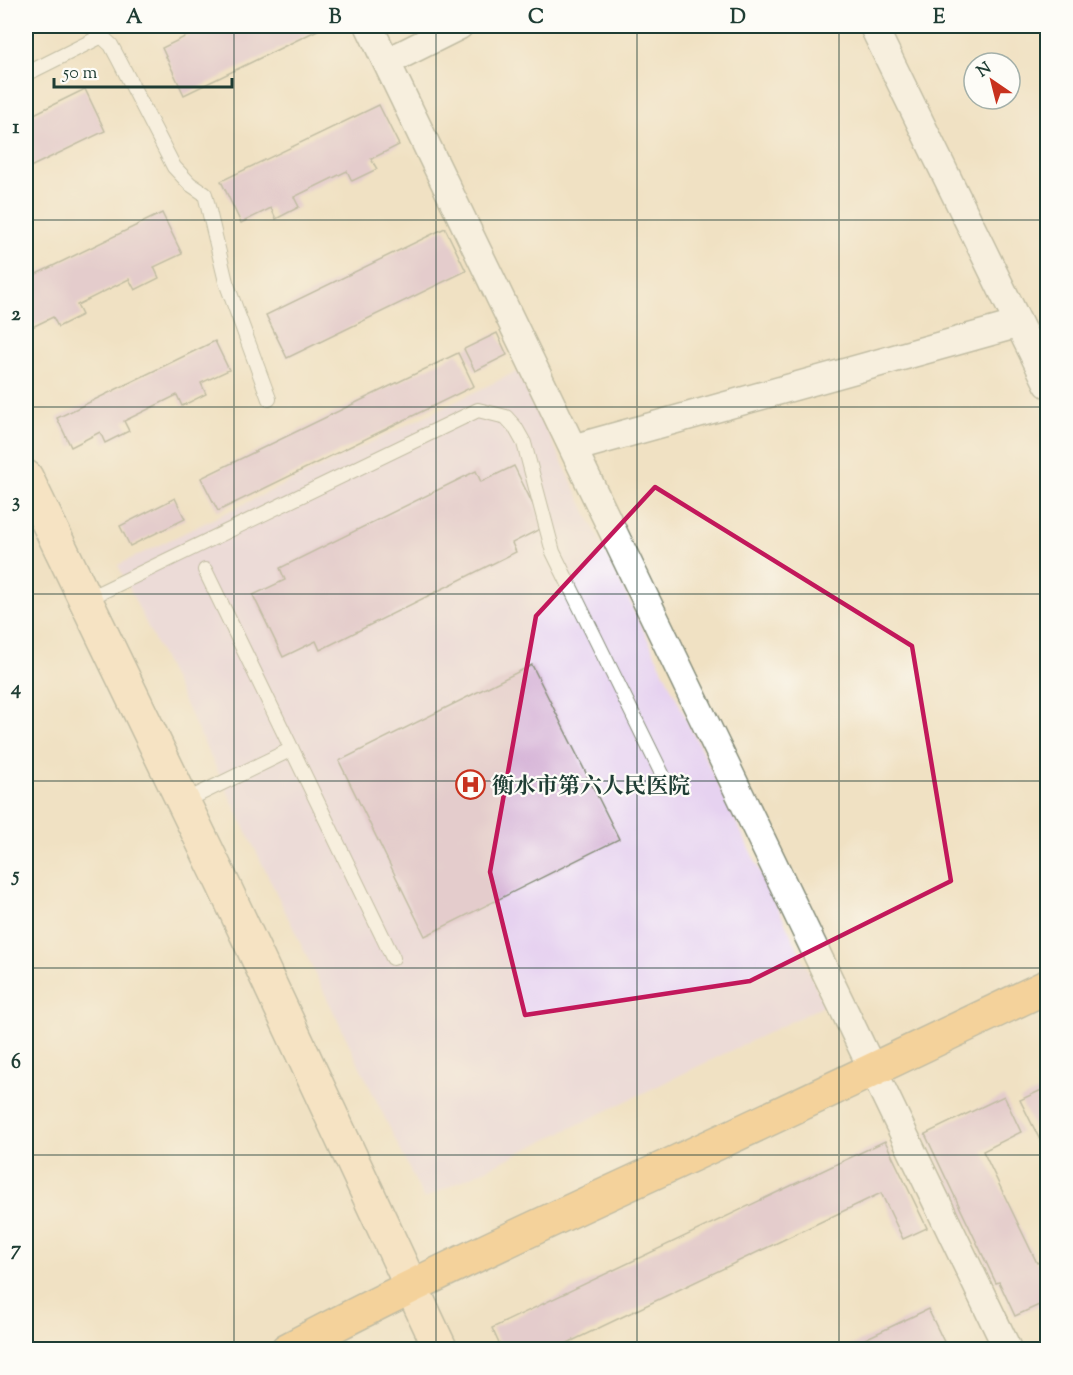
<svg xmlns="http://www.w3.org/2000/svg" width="1073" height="1375" viewBox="0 0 1073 1375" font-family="'Sorts Mill Goudy','Noto Serif SC',serif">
<rect width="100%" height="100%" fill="#fdfcf7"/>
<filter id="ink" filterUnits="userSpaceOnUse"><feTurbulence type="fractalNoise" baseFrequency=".0167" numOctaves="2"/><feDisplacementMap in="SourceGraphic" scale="12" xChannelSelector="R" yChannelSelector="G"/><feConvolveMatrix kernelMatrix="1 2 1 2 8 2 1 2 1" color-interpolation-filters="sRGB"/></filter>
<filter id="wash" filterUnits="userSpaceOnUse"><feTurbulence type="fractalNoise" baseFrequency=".008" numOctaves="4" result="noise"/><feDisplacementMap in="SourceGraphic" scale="24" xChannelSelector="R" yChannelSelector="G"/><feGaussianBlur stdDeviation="1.35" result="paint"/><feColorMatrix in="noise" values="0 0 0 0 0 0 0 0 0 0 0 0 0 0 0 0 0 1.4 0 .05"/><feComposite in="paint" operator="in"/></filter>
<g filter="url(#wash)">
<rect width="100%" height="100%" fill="#f0e1c3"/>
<path fill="#e6d2f0" d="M 518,371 L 825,1005 L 424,1199 L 118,565 Z"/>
<g id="blocks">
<path fill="#d5b2d7" d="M 207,26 L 326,26 L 184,95 L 162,48 Z
M 85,89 L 105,131 L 26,169 L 26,118 Z
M 379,105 L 399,145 L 371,159 L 377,169 L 352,181 L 347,171 L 294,197 L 299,207 L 276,219 L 271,208 L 241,223 L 221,181 Z
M 162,213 L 182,254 L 154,267 L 159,278 L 135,290 L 129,279 L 77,305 L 82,315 L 58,327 L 53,317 L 26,330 L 26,279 Z
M 445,228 L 466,271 L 287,358 L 266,315 Z
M 497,333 L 507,355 L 475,371 L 464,349 Z
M 215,341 L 229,370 L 201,383 L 206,394 L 182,406 L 177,395 L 124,421 L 129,431 L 105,443 L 100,432 L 71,447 L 57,418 Z
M 458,353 L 474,386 L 218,511 L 201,478 Z
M 514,466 L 544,527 L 512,543 L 516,552 L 320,650 L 316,641 L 283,657 L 253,595 L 285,580 L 280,568 L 476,471 L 481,482 Z
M 175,498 L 185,519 L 130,546 L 120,526 Z
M 532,665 L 619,839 L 425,936 L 339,761 Z
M 1048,1087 L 1048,1144 L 1043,1146 L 1020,1100 Z
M 1004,1096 L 1021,1132 L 983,1151 L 1037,1263 L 1048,1258 L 1048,1301 L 1015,1316 L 999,1282 L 996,1283 L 925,1134 Z
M 885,1141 L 927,1228 L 903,1239 L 881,1193 L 553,1350 L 502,1350 L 492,1328 Z
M 928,1309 L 948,1350 L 842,1350 Z"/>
</g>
</g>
<g filter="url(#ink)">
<use href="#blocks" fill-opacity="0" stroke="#888f7c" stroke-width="1.5"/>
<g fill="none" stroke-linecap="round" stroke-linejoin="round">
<defs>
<path id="lane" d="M 93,26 L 97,32 L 111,45 L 119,60 L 174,167 L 190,184 L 205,194 L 226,282 L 269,399
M 26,74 L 102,36
M 205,570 L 393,958
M 85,600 L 478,410 L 506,417 L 515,427 L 524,443 L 553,552 L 667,784
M 183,802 L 292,749"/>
<path id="street" d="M 369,26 L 1008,1350
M 873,26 L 1048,384
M 387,62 L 459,26
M 574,448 L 1018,324"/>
<path id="secondary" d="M 26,477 L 224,886 L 441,1350"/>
<path id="primary" d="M 287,1350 C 430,1274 578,1208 724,1140 C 832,1090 940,1037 1048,986"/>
</defs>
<use href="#lane" stroke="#888f7c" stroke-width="16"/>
<use href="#street" stroke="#888f7c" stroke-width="30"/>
<use href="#secondary" stroke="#888f7c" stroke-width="36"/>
<use href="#primary" stroke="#888f7c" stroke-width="36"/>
<use href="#lane" stroke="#fff" stroke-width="14"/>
<use href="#street" stroke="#fff" stroke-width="27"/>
<use href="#secondary" stroke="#fde5c4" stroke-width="33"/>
<use href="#primary" stroke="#f9bf6c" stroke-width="33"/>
</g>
</g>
<path d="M0 0H1073V1375H0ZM 655,487 L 912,646 L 951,881 L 750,981 L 525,1015 L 490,872 L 536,616 Z" fill="#f0e1c3" fill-opacity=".55" fill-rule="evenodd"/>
<path fill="none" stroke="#c2185b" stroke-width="4.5" stroke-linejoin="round" d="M 655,487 L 912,646 L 951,881 L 750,981 L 525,1015 L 490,872 L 536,616 Z"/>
<path fill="none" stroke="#1f3d34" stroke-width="1.5" stroke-opacity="0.55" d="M 234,26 L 234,1350M 436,26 L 436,1350M 637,26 L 637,1350M 839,26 L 839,1350M 26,220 L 1048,220M 26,407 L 1048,407M 26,594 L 1048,594M 26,781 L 1048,781M 26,968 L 1048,968M 26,1155 L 1048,1155"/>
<defs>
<symbol id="hospital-ring" viewBox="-11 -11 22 22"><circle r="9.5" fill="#fdfcf7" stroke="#c8321e" stroke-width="1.5"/><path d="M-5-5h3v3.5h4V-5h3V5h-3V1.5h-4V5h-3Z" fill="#c8321e"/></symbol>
</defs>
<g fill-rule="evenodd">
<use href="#hospital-ring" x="454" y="768" width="33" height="33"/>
</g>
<g text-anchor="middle" stroke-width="4.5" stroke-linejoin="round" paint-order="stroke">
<g font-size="22" font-weight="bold" fill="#1f3d34" stroke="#fdfcf7" text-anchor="start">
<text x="492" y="793">衡水市第六人民医院</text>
</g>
</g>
<rect width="1073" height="1375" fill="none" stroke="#fdfcf7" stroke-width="66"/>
<g transform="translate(992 81) rotate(325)"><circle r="28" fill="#fdfcf7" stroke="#a4b0a9" stroke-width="1.5"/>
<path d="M0-4.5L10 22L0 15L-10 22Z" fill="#c8321e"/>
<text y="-9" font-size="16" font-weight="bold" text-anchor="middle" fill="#1f3d34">N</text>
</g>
<path d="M54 78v9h178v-9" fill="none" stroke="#1f3d34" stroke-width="3"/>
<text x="63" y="78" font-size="18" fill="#1f3d34" stroke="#fdfcf7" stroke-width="4.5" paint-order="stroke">50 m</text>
<rect x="33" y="33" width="1007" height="1309" fill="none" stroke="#1f3d34" stroke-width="2"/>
<g font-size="20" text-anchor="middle" font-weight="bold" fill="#1f3d34">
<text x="134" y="23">A</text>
<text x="335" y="23">B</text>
<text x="536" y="23">C</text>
<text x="738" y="23">D</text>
<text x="939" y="23">E</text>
<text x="16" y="133">1</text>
<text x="16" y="320">2</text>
<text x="16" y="507">3</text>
<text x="16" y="694">4</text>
<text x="16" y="881">5</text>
<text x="16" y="1068">6</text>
<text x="16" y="1255">7</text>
</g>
</svg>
